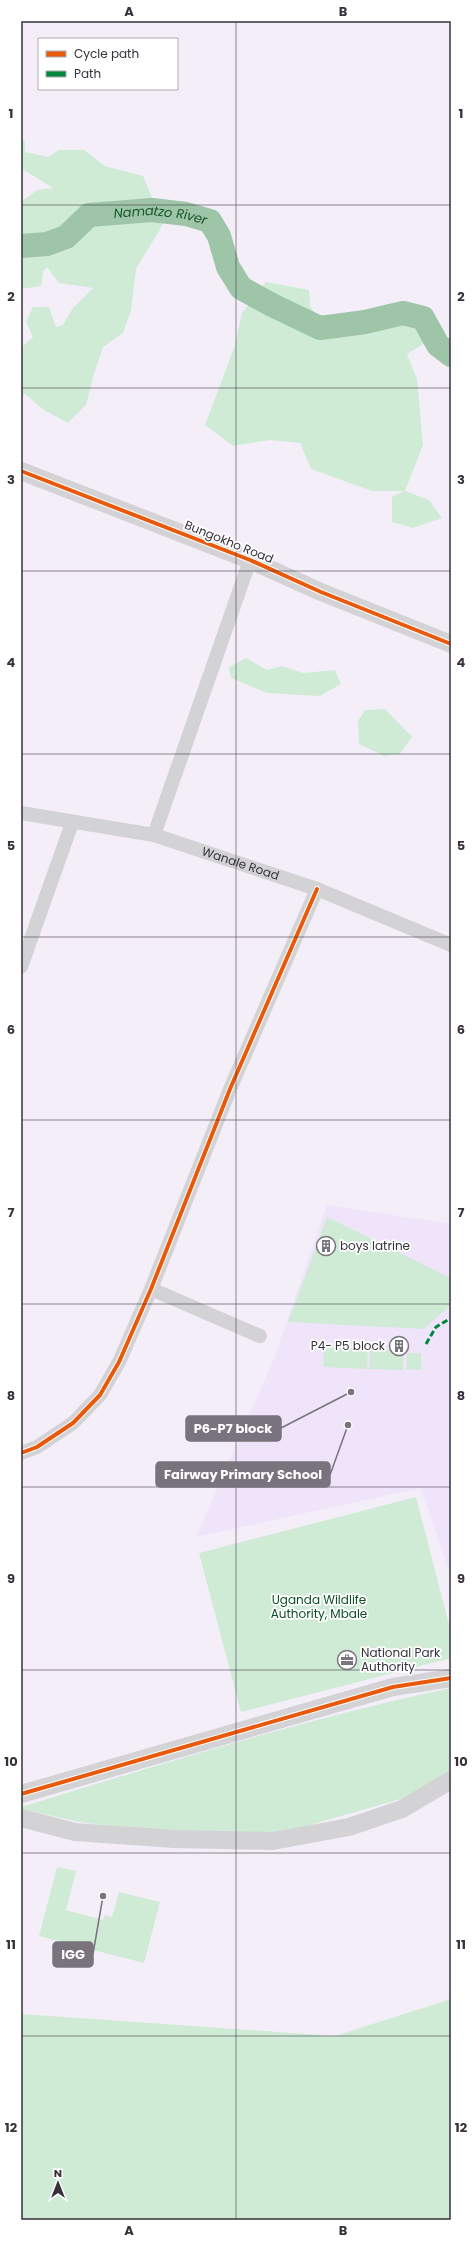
<svg xmlns="http://www.w3.org/2000/svg" width="472" height="2241" viewBox="0 0 472 2241" font-family="Poppins,sans-serif">
<rect width="100%" height="100%" fill="#f4eef9"/>
<path fill="#f0e4fa" d="M 327,1205 L 451,1224 L 451,1577 L 421,1488 L 196,1537 L 273,1361 Z"/>
<path fill="#cfebd6" d="M 21,140 L 25,141 L 25,152 L 48,157 L 59,150 L 84,150 L 105,166 L 143,176 L 163,224 L 136,269 L 131,310 L 123,333 L 103,347 L 94,374 L 86,405 L 68,423 L 44,410 L 25,394 L 21,398 L 21,348 L 33,337 L 26,322 L 33,307 L 49,307 L 56,327 L 63,325 L 73,308 L 93,288 L 59,283 L 47,267 L 43,272 L 41,286 L 21,289 L 21,202 L 37,190 L 53,188 L 24,170 L 21,171 Z
M 266,282 L 309,290 L 310,306 L 320,321 L 381,328 L 420,309 L 441,333 L 407,354 L 417,379 L 423,445 L 405,491 L 429,500 L 442,518 L 413,528 L 392,522 L 392,497 L 404,491 L 372,491 L 311,469 L 300,443 L 270,440 L 233,446 L 205,425 L 235,345 L 242,313 Z
M 246,658 L 267,670 L 282,666 L 303,673 L 335,670 L 341,684 L 320,696 L 267,693 L 231,678 L 229,667 Z
M 385,709 L 412,737 L 400,754 L 384,756 L 359,744 L 358,721 L 365,710 Z
M 327,1217 L 451,1278 L 451,1305 L 424,1329 L 288,1322 Z
M 324,1347 L 368,1349 L 367,1369 L 323,1367 Z
M 370,1349 L 404,1350 L 403,1370 L 369,1369 Z
M 407,1353 L 421,1353 L 421,1370 L 406,1369 Z
M 416,1497 L 451,1632 L 451,1658 L 241,1712 L 199,1553 Z
M 451,1688 L 451,1771 L 425,1792 L 275,1835 L 181,1833 L 85,1823 L 21,1809 L 21,1807 C 164,1763 305,1719 451,1688 Z
M 57,1867 L 76,1871 L 66,1910 L 103,1920 L 105,1915 L 112,1917 L 119,1892 L 160,1902 L 144,1963 L 39,1936 Z
M 451,1999 L 451,2220 L 21,2220 L 21,2014 L 335,2036 Z"/>
<g fill="none" stroke-linecap="round" stroke-linejoin="round">
<path stroke="#9ec5a8" stroke-width="24" id="s1" d="M 21,246 L 47,244 L 66,237 L 89,215 L 152,210 L 186,214 L 210,221 L 219,236 L 228,267 L 241,288 L 272,305 L 320,328 L 365,322 L 403,313 L 423,318 L 438,345 L 451,355"/>
<g stroke="#d3d2d5" stroke-width="14">
<path id="s2" d="M 21,813 L 154,835 L 317,889 L 451,945"/>
<path d="M 154,835 L 250,560"/>
<path d="M 21,967 L 72,823"/>
<path d="M 151,1289 L 260,1336"/>
<path d="M 21,1453 L 37,1447 L 73,1423 L 100,1395 L 119,1362 L 151,1289 L 230,1089 L 317,889"/>
</g>
<path stroke="#d3d2d5" stroke-width="18" d="M 21,471 L 250,560 L 321,592 L 451,644
M 21,1794 L 393,1687 L 451,1678
M 21,1818 L 75,1832 L 174,1839 L 273,1841 L 349,1827 L 402,1809 L 451,1780"/>
<path stroke="#00873e" stroke-width="3" stroke-dasharray="6 3" stroke-linecap="butt" d="M 426,1344 L 436,1327 L 451,1318"/>
<defs>
<path id="cycleway" d="M 21,471 L 250,560 L 321,592 L 451,644
M 21,1453 L 37,1447 L 73,1423 L 100,1395 L 119,1362 L 151,1289 L 230,1089 L 317,889
M 21,1794 L 393,1687 L 451,1678"/>
</defs>
<use href="#cycleway" stroke="#fff" stroke-width="6"/>
<use href="#cycleway" stroke="#e8590c" stroke-width="4"/>
</g>
<path fill="none" stroke="#36313a" stroke-width="1" stroke-opacity="0.55" d="M 236,21 L 236,2220M 21,205 L 451,205M 21,388 L 451,388M 21,571 L 451,571M 21,754 L 451,754M 21,937 L 451,937M 21,1120 L 451,1120M 21,1304 L 451,1304M 21,1487 L 451,1487M 21,1670 L 451,1670M 21,1853 L 451,1853M 21,2036 L 451,2036"/>
<defs>
<symbol id="building-ring" viewBox="-11 -11 22 22"><circle r="9.5" fill="#fff" stroke="#78737d" stroke-width="1.5"/><path d="M-4-6H4V6H1V3H-1V6H-4ZM-2.5-4.3h1.7v1.8h-1.7ZM.8-4.3h1.7v1.8H.8ZM-2.5-1h1.7V.8h-1.7ZM.8-1h1.7V.8H.8Z" fill="#78737d"/></symbol>
<symbol id="office-ring" viewBox="-11 -11 22 22"><circle r="9.5" fill="#fff" stroke="#78737d" stroke-width="1.5"/><path d="M-6-3h4V-5.5h4V-3h4V5H-6ZM-1-4.5V-3h2v-1.5ZM-6 0V1H6V0Z" fill="#78737d"/></symbol>
</defs>
<g fill-rule="evenodd">
<use href="#building-ring" x="315" y="1235" width="22" height="22"/>
<use href="#building-ring" x="388" y="1335" width="22" height="22"/>
<use href="#office-ring" x="336" y="1649" width="22" height="22"/>
</g>
<g text-anchor="middle" stroke-width="3.5" stroke-linejoin="round" paint-order="stroke">
<g font-size="12" fill="#36313a" stroke="#fff">
<text transform="translate(229 542) rotate(22)" y="4">Bungokho Road</text>
<text dy="4" stroke="none"><textPath href="#s2" startOffset="226">Wanale Road</textPath></text>
</g>
<g font-size="12" fill="#36313a" stroke="#fff" text-anchor="start">
<text x="340" y="1250">boys latrine</text>
<text x="385" y="1350" text-anchor="end">P4- P5 block</text>
<text x="361" y="1657">National Park<tspan x="361" dy="14">Authority</tspan></text>
</g>
<g font-size="12" fill="#0c4f24" stroke="#fff">
<text x="319" y="1604">Uganda Wildlife<tspan x="319" dy="14">Authority, Mbale</tspan></text>
</g>
<g font-size="13" font-style="italic" fill="#17572b" stroke="#fff">
<text dy="5" stroke="none"><textPath href="#s1" startOffset="150">Namatzo River</textPath></text>
</g>
</g>
<path fill="none" stroke="#78737d" stroke-width="1.5" d="M351 1392L281 1428M348 1425L330 1475M103 1896L93 1954"/>
<g fill="#78737d" stroke="#fff" stroke-width="1.5">
<circle cx="351" cy="1392" r="4"/>
<circle cx="348" cy="1425" r="4"/>
<circle cx="103" cy="1896" r="4"/>
</g>
<g fill="#78737d" stroke="#78737d" stroke-width="1.5">
<rect x="186" y="1416" width="95" height="25" rx="4"/>
<rect x="156" y="1462" width="174" height="25" rx="4"/>
<rect x="53" y="1942" width="40" height="25" rx="4"/>
</g>
<g font-size="13" text-anchor="middle" font-weight="bold" fill="#fff">
<text x="233" y="1433">P6-P7 block</text>
<text x="243" y="1479">Fairway Primary School</text>
<text x="73" y="1959">IGG</text>
</g>
<rect width="472" height="2241" fill="none" stroke="#ffffff" stroke-width="44"/>
<rect x="38" y="38" width="140" height="52" fill="#ffffff" stroke="#afadb0"/>
<rect x="46" y="51" width="20" height="6" fill="#e8590c" stroke="#afadb0"/>
<text x="74" y="58" font-size="12" fill="#36313a">Cycle path</text>
<rect x="46" y="71" width="20" height="6" fill="#00873e" stroke="#afadb0"/>
<text x="74" y="78" font-size="12" fill="#36313a">Path</text>
<g transform="translate(58 2183)" stroke="#ffffff" stroke-width="3" paint-order="stroke">
<path d="M0-3L7 15L0 10L-7 15Z" fill="#36313a"/>
<text y="-6" font-size="11" font-weight="bold" text-anchor="middle" fill="#36313a">N</text>
</g>
<rect x="22" y="22" width="428" height="2197" fill="none" stroke="#36313a" stroke-width="1.5"/>
<g font-size="13" text-anchor="middle" font-weight="bold" fill="#36313a">
<text x="129" y="16">A</text>
<text x="343" y="16">B</text>
<text x="11" y="118">1</text>
<text x="461" y="118">1</text>
<text x="11" y="301">2</text>
<text x="461" y="301">2</text>
<text x="11" y="484">3</text>
<text x="461" y="484">3</text>
<text x="11" y="667">4</text>
<text x="461" y="667">4</text>
<text x="11" y="850">5</text>
<text x="461" y="850">5</text>
<text x="11" y="1034">6</text>
<text x="461" y="1034">6</text>
<text x="11" y="1217">7</text>
<text x="461" y="1217">7</text>
<text x="11" y="1400">8</text>
<text x="461" y="1400">8</text>
<text x="11" y="1583">9</text>
<text x="461" y="1583">9</text>
<text x="11" y="1766">10</text>
<text x="461" y="1766">10</text>
<text x="11" y="1949">11</text>
<text x="461" y="1949">11</text>
<text x="11" y="2132">12</text>
<text x="461" y="2132">12</text>
<text x="129" y="2235">A</text>
<text x="343" y="2235">B</text>
</g>
</svg>
